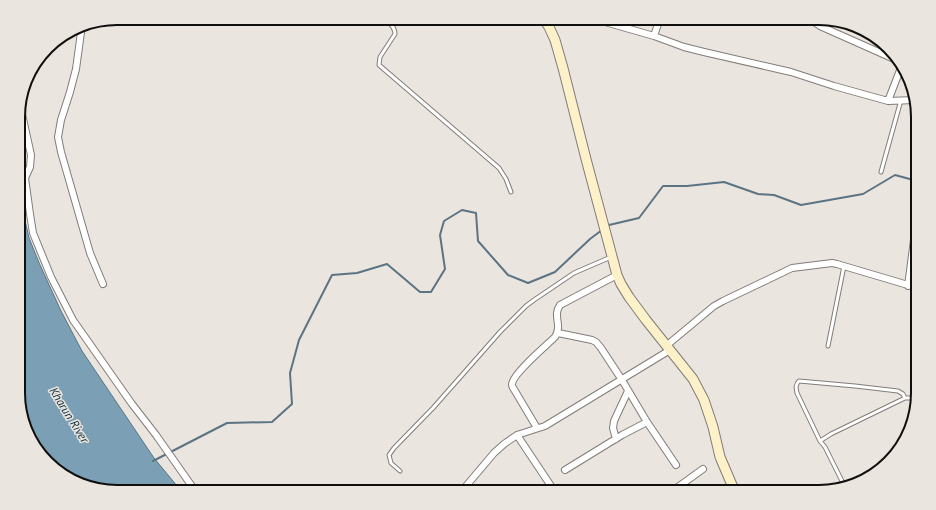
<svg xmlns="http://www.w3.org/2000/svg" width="936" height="510" viewBox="0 0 936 510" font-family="'PT Sans',sans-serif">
<rect width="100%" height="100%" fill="#ebe5e0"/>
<path fill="#7b9fb5" stroke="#5b7483" d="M 18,190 L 29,238 L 40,265 L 61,311 L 82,351 L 154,458 L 182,492 L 117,492 L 73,482 L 35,448 L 19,406 Z"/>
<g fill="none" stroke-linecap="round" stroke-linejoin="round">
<path stroke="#5b7483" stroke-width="2" d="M 607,226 L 609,225 L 639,218 L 663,186 L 687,186 L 724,182 L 758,194 L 774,195 L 801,205 L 863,194 L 895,175 L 917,181
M 153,461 L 227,423 L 272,422 L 292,404 L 290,373 L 299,340 L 332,275 L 357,273 L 387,264 L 420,292 L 431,292 L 445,269 L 440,235 L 444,221 L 462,210 L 476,213 L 478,241 L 508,275 L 528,283 L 555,272 L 590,239 L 602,230"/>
<defs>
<path id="lane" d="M 385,18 C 389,24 395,26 395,34 L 380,57 L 379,65 L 499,168 L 506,179 L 511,192
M 881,172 L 901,100
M 828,346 L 844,266
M 820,441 L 797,393 C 796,388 795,385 799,381 L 855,386 L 898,391 L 903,394 L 905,398
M 400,471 L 391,463 L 389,455 L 394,448 L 433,408 L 500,332 L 526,306 L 534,300 L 574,273 L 611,257
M 844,485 L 825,447 L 820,441 L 831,434 L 905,398 L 911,398 L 917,399"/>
<path id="street" d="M 591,18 L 654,36 L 684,47 L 704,52 L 791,72 L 834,86 L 888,101 L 915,100
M 808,18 L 820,26 L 901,62
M 82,25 L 76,69 L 70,92 L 61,120 L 58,137 L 61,152 L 90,253 L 103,284
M 654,36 L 660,18
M 888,101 L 902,65
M 20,105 L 31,155 L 30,167 L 25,178 L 30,214 L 33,233 L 51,277 L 73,320 L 132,404 L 156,435 L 196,492
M 908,286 L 917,217
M 558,333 L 592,340 L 596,342 L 601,348 L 622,380 L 647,422 L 676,465
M 666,346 L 714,306 L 723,301 L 792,268 L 832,263 L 837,264 L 918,288
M 537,428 L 515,391 C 514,389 512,387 512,385 C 511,375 547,345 555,337 C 563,324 552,317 560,305 L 617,275
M 517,435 L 555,492
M 616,439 L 613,428 L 614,421 L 628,391
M 565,470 L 622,435 L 647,422
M 461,492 L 494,453 L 504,444 L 517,435 L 545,426 L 670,350
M 671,492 L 703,469"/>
<path id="secondary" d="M 543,18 L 549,27 L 555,40 L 563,68 L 586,159 L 617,275 L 621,284 L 629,297 L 646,320 L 693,379 L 704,400 L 713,427 L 720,457 L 735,492"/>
</defs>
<use href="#lane" stroke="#827c78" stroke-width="5"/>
<use href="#street" stroke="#827c78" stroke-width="8"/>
<use href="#secondary" stroke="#827c78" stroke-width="11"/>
<use href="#lane" stroke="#fff" stroke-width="3"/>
<use href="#street" stroke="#fff" stroke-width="6"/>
<use href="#secondary" stroke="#fcf1c8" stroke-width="9"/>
</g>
<g text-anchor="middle" stroke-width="3" stroke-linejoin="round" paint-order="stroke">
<g font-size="12" font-style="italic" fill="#0c2d3e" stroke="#ebe5e0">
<text transform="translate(69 415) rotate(58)" y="4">Kharun River</text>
</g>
</g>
<path d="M0 0H936V510H0ZM117 25H819A92 92 0 0 1 911 117V393A92 92 0 0 1 819 485H117A92 92 0 0 1 25 393V117A92 92 0 0 1 117 25Z" fill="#ebe5e0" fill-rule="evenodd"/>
<path fill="none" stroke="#110f0d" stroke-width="2" d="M117 25H819A92 92 0 0 1 911 117V393A92 92 0 0 1 819 485H117A92 92 0 0 1 25 393V117A92 92 0 0 1 117 25Z"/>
</svg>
